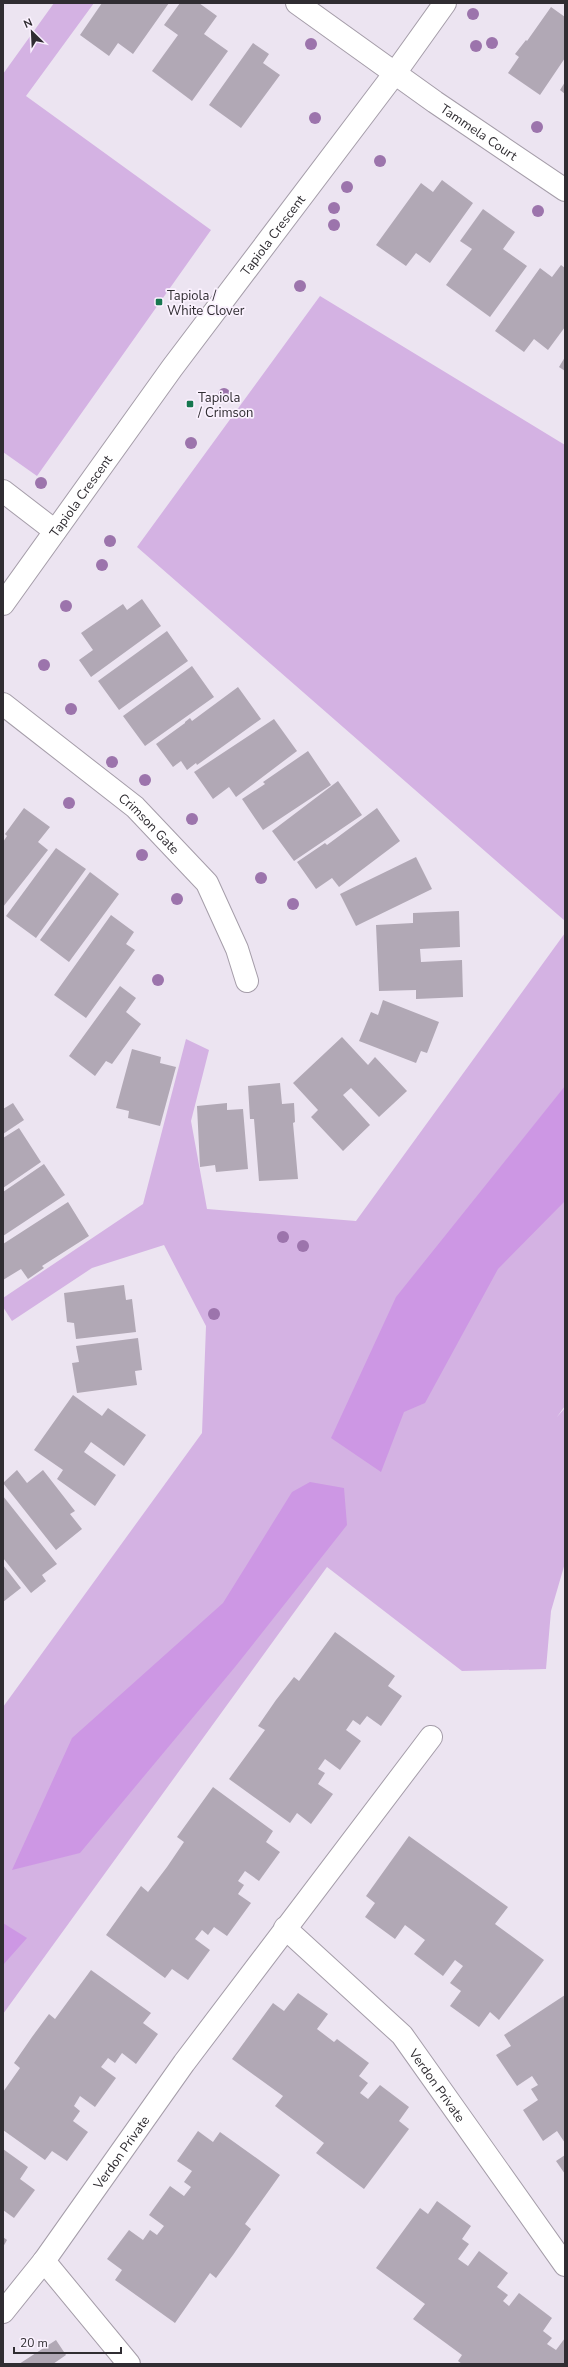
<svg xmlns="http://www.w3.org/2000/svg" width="568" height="2367" viewBox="0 0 568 2367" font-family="'Nunito Sans',sans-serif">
<rect width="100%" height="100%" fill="#ece4f1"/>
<path fill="#d4b2e3" d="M 54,3 L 94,3 L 26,96 L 211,230 L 37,476 L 3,452 L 3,74 Z
M 320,296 L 565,445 L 565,921 L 137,547 Z
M 565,933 L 565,1406 L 557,1417 L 565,1408 L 565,1563 L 551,1611 L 546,1669 L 462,1671 L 327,1567 L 3,2014 L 3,1707 L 202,1433 L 206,1326 L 164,1245 L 92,1268 L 12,1321 L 3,1307 L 3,1298 L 143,1204 L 186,1039 L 209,1050 L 191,1121 L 207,1209 L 356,1221 Z"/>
<path fill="#cd97e4" d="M 565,1086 L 565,1201 L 498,1269 L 425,1403 L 404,1412 L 381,1472 L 331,1438 L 396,1297 Z
M 310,1482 L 344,1488 L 347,1525 L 235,1667 L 80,1853 L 12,1870 L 72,1738 L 223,1603 L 292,1492 Z
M 3,1923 L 27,1938 L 3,1965 Z"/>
<path fill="#b1a8b5" d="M 102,3 L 169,3 L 133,54 L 118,43 L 109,56 L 80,35 Z
M 180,3 L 199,3 L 217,16 L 204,34 L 228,51 L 192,101 L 152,71 L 178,35 L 164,25 Z
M 551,7 L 565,17 L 565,58 L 540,95 L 508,73 L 519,57 L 515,54 L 526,40 L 527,41 Z
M 253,43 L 269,54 L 263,63 L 280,75 L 241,128 L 209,105 Z
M 565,82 L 565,94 L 560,90 Z
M 442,180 L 473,203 L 430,263 L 416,253 L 406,266 L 376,245 L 421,183 L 433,192 Z
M 483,209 L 515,232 L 503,249 L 527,266 L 490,317 L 446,285 L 472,249 L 460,241 Z
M 561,265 L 565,268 L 565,327 L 548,350 L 534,339 L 524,352 L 495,331 L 540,268 L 552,277 Z
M 565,357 L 565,371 L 559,367 Z
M 142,599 L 161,626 L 91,677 L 79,660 L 93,650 L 81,633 L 123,604 L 127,610 Z
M 167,631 L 188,661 L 119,710 L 98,681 Z
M 192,666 L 214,697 L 145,746 L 123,716 Z
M 238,687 L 261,719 L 197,765 L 196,763 L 187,770 L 181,761 L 173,767 L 156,744 L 185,723 L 185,722 L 190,718 L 192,721 Z
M 274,719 L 297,751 L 236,797 L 229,787 L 213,799 L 194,772 Z
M 308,751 L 331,785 L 263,830 L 242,799 L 265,784 L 263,782 Z
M 338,781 L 362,815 L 294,861 L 272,831 Z
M 24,808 L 50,827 L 38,842 L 48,850 L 3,907 L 3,842 L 7,836 L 5,834 Z
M 377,808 L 400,841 L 339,887 L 332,878 L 316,889 L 297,862 L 325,843 L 327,845 Z
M 56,848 L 86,869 L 36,938 L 6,916 Z
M 416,857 L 432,889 L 356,926 L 340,894 Z
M 90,872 L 119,894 L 69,962 L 40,940 Z
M 459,911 L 460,947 L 420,949 L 421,962 L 462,960 L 463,997 L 416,999 L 416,990 L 379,991 L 376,925 L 413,923 L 413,913 Z
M 111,915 L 134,932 L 126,944 L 135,950 L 86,1018 L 54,995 Z
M 120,986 L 136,998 L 126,1012 L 141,1024 L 112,1064 L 106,1061 L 95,1076 L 69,1056 Z
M 383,1000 L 439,1022 L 427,1053 L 421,1051 L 416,1063 L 359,1041 L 371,1012 L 378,1015 Z
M 342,1037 L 368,1065 L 375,1057 L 407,1091 L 379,1117 L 351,1088 L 343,1095 L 370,1125 L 343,1151 L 311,1117 L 318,1110 L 293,1083 Z
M 132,1049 L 161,1057 L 160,1063 L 176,1067 L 160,1126 L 128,1118 L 129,1111 L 116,1108 Z
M 280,1083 L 282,1104 L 294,1103 L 295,1122 L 293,1123 L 298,1179 L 259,1181 L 254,1119 L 250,1119 L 248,1086 Z
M 13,1103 L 24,1120 L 3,1134 L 3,1109 Z
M 227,1103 L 227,1110 L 243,1109 L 248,1169 L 216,1172 L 215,1165 L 200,1167 L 197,1106 Z
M 19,1128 L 41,1162 L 3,1188 L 3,1138 Z
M 44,1164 L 65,1195 L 3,1236 L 3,1192 Z
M 68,1202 L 89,1236 L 42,1266 L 44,1268 L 28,1279 L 21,1269 L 3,1280 L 3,1244 Z
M 124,1285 L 126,1300 L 132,1299 L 136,1332 L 76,1339 L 74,1323 L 67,1322 L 64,1293 Z
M 138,1338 L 142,1370 L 135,1371 L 137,1385 L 77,1393 L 72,1363 L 79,1362 L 76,1346 Z
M 73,1395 L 102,1416 L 108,1408 L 146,1435 L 124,1466 L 91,1442 L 84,1452 L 116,1475 L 95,1506 L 57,1479 L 63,1470 L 34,1450 Z
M 17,1470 L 27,1483 L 43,1470 L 75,1511 L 70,1514 L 82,1529 L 56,1550 L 3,1483 Z
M 3,1496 L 57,1564 L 42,1575 L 46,1581 L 31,1593 L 3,1558 Z
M 3,1565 L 21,1588 L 3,1602 Z
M 335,1632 L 395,1676 L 388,1686 L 402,1696 L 381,1726 L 367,1716 L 360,1725 L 353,1720 L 346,1730 L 361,1741 L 340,1770 L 325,1759 L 318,1769 L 325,1773 L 318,1784 L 333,1794 L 311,1824 L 297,1813 L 290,1823 L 229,1779 L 265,1730 L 258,1726 L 276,1700 L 294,1677 L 299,1681 Z
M 213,1787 L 273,1831 L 266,1842 L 280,1852 L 259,1881 L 245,1871 L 238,1881 L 244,1885 L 238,1894 L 251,1903 L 227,1936 L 214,1927 L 208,1935 L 202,1930 L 195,1939 L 210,1950 L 188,1980 L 172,1969 L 165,1978 L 106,1935 L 141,1886 L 148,1892 L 167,1867 L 184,1842 L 177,1837 Z
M 409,1836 L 508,1907 L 495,1924 L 544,1960 L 499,2020 L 490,2012 L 479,2027 L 450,2006 L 461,1991 L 450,1983 L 463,1966 L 455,1960 L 443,1976 L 414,1954 L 425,1940 L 405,1925 L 395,1939 L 365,1917 L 375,1903 L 366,1896 Z
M 91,1970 L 151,2013 L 143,2023 L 158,2034 L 136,2064 L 122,2053 L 115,2063 L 108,2058 L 101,2067 L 116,2078 L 95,2107 L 80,2096 L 74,2106 L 80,2111 L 73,2121 L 88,2132 L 67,2161 L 52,2151 L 45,2160 L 3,2130 L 3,2092 L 20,2068 L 14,2063 L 32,2037 L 49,2014 L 55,2019 Z
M 298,1993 L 328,2014 L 317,2029 L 334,2042 L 337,2039 L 369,2063 L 359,2076 L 368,2083 L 360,2093 L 368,2099 L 380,2085 L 409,2107 L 399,2121 L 409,2129 L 364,2189 L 316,2153 L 324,2143 L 275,2106 L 283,2096 L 232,2059 L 273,2003 L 284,2011 Z
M 565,1995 L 565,2143 L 557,2131 L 543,2141 L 523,2110 L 538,2100 L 531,2089 L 538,2085 L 532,2076 L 517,2086 L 496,2055 L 511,2046 L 504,2035 Z
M 198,2131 L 213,2142 L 220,2132 L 280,2175 L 245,2224 L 251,2229 L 233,2255 L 216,2278 L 210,2273 L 175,2323 L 115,2280 L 122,2270 L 107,2259 L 129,2230 L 143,2240 L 150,2230 L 157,2235 L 164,2226 L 149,2215 L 170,2186 L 184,2196 L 191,2187 L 184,2182 L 192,2171 L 177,2161 Z
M 3,2149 L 28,2167 L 20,2179 L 35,2190 L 14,2218 L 3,2210 Z
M 565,2155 L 565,2174 L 556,2161 Z
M 437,2201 L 471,2226 L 462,2239 L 469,2244 L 458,2259 L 468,2266 L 479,2251 L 508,2273 L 497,2287 L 508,2295 L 503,2301 L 509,2306 L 519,2293 L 552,2318 L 543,2331 L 552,2338 L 547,2344 L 556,2350 L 565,2338 L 565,2364 L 462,2364 L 458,2361 L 462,2355 L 413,2319 L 425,2304 L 376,2268 L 420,2208 L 428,2214 Z
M 3,2237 L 7,2240 L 3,2247 Z
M 56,2340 L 66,2355 L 53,2364 L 19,2364 Z"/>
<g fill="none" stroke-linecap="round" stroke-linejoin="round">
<defs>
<g id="minor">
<path id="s1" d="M 297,3 L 435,102 L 565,190"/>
<path d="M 3,491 L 55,531"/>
<path id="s2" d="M 3,604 L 172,368 L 395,73 L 445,3"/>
<path id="s3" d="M 3,704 L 135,807 L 207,883 L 237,949 L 247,981"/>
<path id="s4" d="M 285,1928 L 402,2035 L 565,2265"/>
<path d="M 44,2261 L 129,2364"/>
<path id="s5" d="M 3,2312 L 44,2261 L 184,2063 L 431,1737"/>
</g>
</defs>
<use href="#minor" stroke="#a59da9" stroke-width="24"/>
<use href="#minor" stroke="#fff" stroke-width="22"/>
</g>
<g fill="#9c74ac">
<circle cx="473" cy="14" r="6"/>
<circle cx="492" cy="43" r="6"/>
<circle cx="311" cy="44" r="6"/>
<circle cx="476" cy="46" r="6"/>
<circle cx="315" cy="118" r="6"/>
<circle cx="537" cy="127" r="6"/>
<circle cx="380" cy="161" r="6"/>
<circle cx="347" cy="187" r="6"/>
<circle cx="334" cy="208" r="6"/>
<circle cx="538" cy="211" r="6"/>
<circle cx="334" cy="225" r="6"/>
<circle cx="300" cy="286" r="6"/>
<circle cx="224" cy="394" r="6"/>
<circle cx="191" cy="443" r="6"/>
<circle cx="41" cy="483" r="6"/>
<circle cx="110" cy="541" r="6"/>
<circle cx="102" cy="565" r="6"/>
<circle cx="66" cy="606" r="6"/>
<circle cx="44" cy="665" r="6"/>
<circle cx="71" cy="709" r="6"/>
<circle cx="112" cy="762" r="6"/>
<circle cx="145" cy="780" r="6"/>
<circle cx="69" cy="803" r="6"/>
<circle cx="192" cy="819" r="6"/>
<circle cx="142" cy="855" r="6"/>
<circle cx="261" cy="878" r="6"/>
<circle cx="177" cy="899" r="6"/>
<circle cx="293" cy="904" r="6"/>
<circle cx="158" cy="980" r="6"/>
<circle cx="283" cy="1237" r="6"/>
<circle cx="303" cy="1246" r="6"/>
<circle cx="214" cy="1314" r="6"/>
</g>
<g fill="#16774f" stroke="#faf1fe" stroke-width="1.5">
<rect x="155" y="298" width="8" height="8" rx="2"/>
<rect x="186" y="400" width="8" height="8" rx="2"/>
</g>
<g text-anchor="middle" stroke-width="3.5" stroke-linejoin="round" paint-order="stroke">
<g font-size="13" fill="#302d32" stroke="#faf1fe">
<text dy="5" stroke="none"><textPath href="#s1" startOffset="223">Tammela Court</textPath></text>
<text dy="5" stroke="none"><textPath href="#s2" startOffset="457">Tapiola Crescent</textPath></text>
<text dy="5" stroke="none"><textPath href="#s2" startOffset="133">Tapiola Crescent</textPath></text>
<text dy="5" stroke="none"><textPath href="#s3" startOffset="189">Crimson Gate</textPath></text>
<text dy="5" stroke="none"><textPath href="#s4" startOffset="220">Verdon Private</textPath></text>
<text dy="5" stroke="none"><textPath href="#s5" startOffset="199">Verdon Private</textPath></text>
</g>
<g font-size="13" fill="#302d32" stroke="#faf1fe" text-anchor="start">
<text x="167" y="300">Tapiola /<tspan x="167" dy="15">White Clover</tspan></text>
<text x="198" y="402">Tapiola<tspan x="198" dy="15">/ Crimson</tspan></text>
</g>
</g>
<rect width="568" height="2367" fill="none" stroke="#302d32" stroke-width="8"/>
<g transform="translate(32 32) rotate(336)" stroke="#faf1fe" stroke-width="3" paint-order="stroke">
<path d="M0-3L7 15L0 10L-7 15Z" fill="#302d32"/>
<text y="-6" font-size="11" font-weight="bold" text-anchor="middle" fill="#302d32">N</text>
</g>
<path d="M14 2347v6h107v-6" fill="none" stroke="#302d32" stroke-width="2"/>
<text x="20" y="2347" font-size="12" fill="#302d32" stroke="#faf1fe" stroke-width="3" paint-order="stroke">20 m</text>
</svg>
